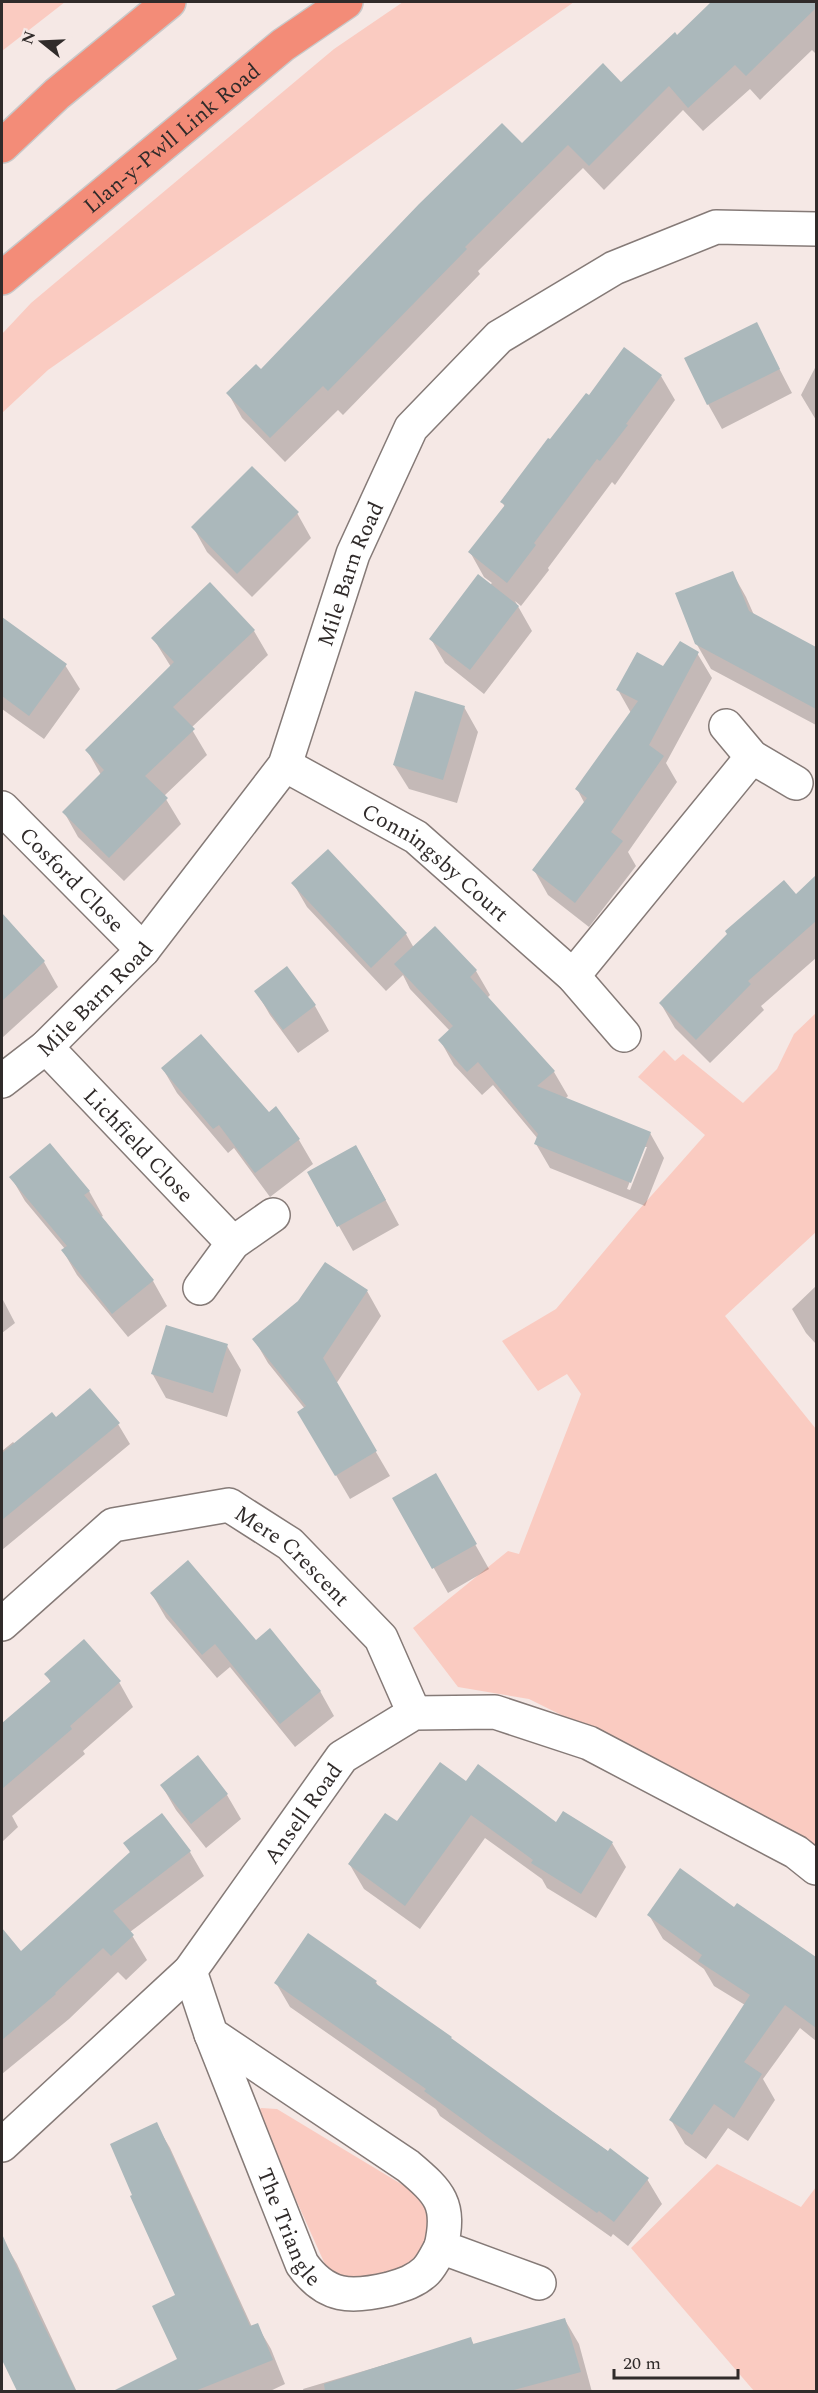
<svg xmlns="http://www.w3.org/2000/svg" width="818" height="2393" viewBox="0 0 818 2393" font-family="Spectral,serif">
<rect width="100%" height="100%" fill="#f5e8e5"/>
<path fill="#facbc1" d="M 2,2 L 65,2 L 2,51 Z
M 403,2 L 574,2 L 48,370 L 2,413 L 2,334 L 31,303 L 334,49 Z
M 816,1013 L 816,1232 L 725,1316 L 816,1429 L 816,1846 L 759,1813 L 529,1699 L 458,1687 L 413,1628 L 508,1551 L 519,1554 L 581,1394 L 567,1374 L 538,1391 L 502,1341 L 556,1309 L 636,1213 L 705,1135 L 638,1077 L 664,1050 L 675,1061 L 683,1054 L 743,1103 L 777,1069 L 794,1034 Z
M 261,2108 L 277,2109 L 421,2196 L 430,2215 L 428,2236 L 409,2268 L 343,2283 L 328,2271 L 257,2113 Z
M 717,2164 L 801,2207 L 816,2187 L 816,2391 L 754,2391 L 631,2248 Z"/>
<path fill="#0003" fill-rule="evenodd" d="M 714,2 L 816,2 L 816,54 L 812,50 L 760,100 L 750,89 L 703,131 L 683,110 L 604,190 L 583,168 L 478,271 L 480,274 L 343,415 L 338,410 L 285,462 L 242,418 L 228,393 L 261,371 L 522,146 L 621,84 L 677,37 Z
M 756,324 L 792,393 L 722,429 L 708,404 Z
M 816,366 L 816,420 L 801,395 Z
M 661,376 L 675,400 L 615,485 L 612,482 L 548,568 L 549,570 L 521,606 L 515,601 L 532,631 L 484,694 L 445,663 L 431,639 L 492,583 L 484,577 L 470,552 L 505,507 L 502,502 L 589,397 Z
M 297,513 L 311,538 L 252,597 L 207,552 L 193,527 Z
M 732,572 L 746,597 L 754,615 L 816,649 L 816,725 L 711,669 L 696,643 Z
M 210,584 L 254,631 L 268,655 L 191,728 L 207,755 L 164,796 L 181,824 L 124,881 L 78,837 L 64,812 L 101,775 L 87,750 L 171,667 L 153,638 Z
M 2,618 L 65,665 L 80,689 L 44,739 L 2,709 Z
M 697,653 L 712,678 L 666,763 L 677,782 L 628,852 L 636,866 L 589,927 L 548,895 L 534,870 L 585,804 L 577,789 L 631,713 L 618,690 Z
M 464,707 L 478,732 L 457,803 L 409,789 L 394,765 Z
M 328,851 L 406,934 L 414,948 L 476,971 L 490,995 L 487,998 L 554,1072 L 568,1096 L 565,1099 L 650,1133 L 664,1158 L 645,1206 L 550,1168 L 536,1144 L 538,1139 L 493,1085 L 482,1095 L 454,1065 L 440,1040 L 450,1031 L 410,989 L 403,975 L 386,991 L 307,907 L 293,883 ZM 643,1147 L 647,1147 L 630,1190 L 627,1189 Z
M 816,877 L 816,958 L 761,1006 L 764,1010 L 710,1063 L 675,1028 L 661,1004 L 796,896 Z
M 10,924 L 44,962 L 58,987 L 2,1038 L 2,932 Z
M 286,968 L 315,1006 L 329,1031 L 298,1053 L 270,1015 L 256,991 Z
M 163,1069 L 268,1114 L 276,1108 L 299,1140 L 313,1164 L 270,1197 L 234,1148 L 228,1153 L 177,1093 Z
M 370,1171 L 399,1225 L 353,1251 L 309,1173 Z
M 11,1177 L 89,1191 L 103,1216 L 101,1217 L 153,1281 L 167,1306 L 128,1337 L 77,1275 L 63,1251 L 65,1249 L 25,1201 Z
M 816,1286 L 816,1344 L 806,1333 L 792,1309 Z
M 367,1291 L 381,1316 L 336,1384 L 390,1476 L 350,1499 L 299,1412 L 305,1409 L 268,1363 L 254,1339 Z
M 2,1298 L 15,1323 L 2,1333 Z
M 227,1346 L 241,1370 L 227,1417 L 166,1398 L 152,1373 Z
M 56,1419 L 118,1424 L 130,1444 L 2,1550 L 2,1451 L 13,1442 L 15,1444 Z
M 436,1475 L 489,1569 L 448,1593 L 394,1498 Z
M 152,1594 L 256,1642 L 320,1691 L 334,1716 L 295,1747 L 230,1667 L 217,1678 L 166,1618 Z
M 46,1674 L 119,1682 L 133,1707 L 83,1751 L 85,1754 L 12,1816 L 18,1827 L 2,1842 L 2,1725 L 51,1683 Z
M 466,1784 L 557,1824 L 612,1843 L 626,1867 L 596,1918 L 547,1888 L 542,1879 L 485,1838 L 420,1929 L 364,1889 L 350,1865 L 397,1823 Z
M 162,1786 L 227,1795 L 241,1819 L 206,1848 L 176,1810 Z
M 125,1843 L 190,1852 L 204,1876 L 130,1932 L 147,1960 L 126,1980 L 118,1972 L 69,2019 L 2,2074 L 2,1966 L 19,1951 L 21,1953 L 131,1854 Z
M 734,1909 L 785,1936 L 816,1959 L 816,2041 L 800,2028 L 763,2079 L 775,2100 L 748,2141 L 728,2128 L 706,2159 L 685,2144 L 671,2120 L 745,2005 L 714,1986 L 704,1969 L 663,1939 L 649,1915 Z
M 376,1982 L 379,1988 L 453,2042 L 647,2179 L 662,2204 L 628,2246 L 613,2234 L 611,2237 L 440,2116 L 436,2109 L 290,2007 L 276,1983 Z
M 156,2124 L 170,2148 L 252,2327 L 257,2325 L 271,2349 L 285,2384 L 268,2392 L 117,2392 L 179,2360 L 177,2296 Z
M 3,2240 L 17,2264 L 77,2392 L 19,2392 L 2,2356 Z
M 565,2320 L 579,2344 L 592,2392 L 304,2392 L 303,2389 L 471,2339 L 474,2345 Z"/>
<path fill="#abb8bb" d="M 711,2 L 816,2 L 816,8 L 746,76 L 735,65 L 688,108 L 669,86 L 589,166 L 568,145 L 465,247 L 467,249 L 328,391 L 323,386 L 270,438 L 226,393 L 256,364 L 261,369 L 419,204 L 502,123 L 522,143 L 603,63 L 621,82 L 675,32 L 677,35 Z
M 757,322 L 780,369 L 707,405 L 684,358 Z
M 624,347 L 662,375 L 626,424 L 628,425 L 600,461 L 597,459 L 534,543 L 536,545 L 507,583 L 468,552 L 505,505 L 500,502 L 548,438 L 550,439 L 586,393 L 589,395 Z
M 252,466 L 299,512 L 237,574 L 191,527 Z
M 733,571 L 749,611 L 816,647 L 816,709 L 695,644 L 675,593 Z
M 478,574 L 519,606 L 470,670 L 429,639 Z
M 210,582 L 255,630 L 173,707 L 195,729 L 145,776 L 168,798 L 109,858 L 62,812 L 104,770 L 85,750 L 174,662 L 151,638 Z
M 2,617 L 67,664 L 29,716 L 2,696 Z
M 680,641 L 699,652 L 649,745 L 664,756 L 611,832 L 623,841 L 575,903 L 532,870 L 587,798 L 575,789 L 638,701 L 616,690 L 637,652 L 663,666 Z
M 415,691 L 465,706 L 443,780 L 393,765 Z
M 328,849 L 407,933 L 371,968 L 291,883 Z
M 816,875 L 816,921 L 748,981 L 751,984 L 696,1040 L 659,1003 L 727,934 L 725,931 L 784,880 L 796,894 Z
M 2,913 L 45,961 L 2,1001 Z
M 435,926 L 477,970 L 470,977 L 555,1071 L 537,1086 L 651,1132 L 631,1183 L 534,1144 L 538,1134 L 478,1062 L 467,1072 L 438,1040 L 453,1026 L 394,964 Z
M 287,966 L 316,1005 L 283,1030 L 254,991 Z
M 201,1034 L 269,1112 L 276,1106 L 300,1139 L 255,1173 L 219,1125 L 213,1129 L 161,1068 Z
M 50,1143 L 90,1191 L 84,1195 L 154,1280 L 112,1314 L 61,1250 L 67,1246 L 9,1177 Z
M 356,1145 L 386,1200 L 337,1227 L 307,1172 Z
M 325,1262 L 368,1290 L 323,1358 L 377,1451 L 335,1476 L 297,1412 L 306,1406 L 252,1339 L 298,1301 Z
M 166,1325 L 228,1344 L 213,1393 L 151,1374 Z
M 90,1388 L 120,1423 L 2,1520 L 2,1453 L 52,1412 L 56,1417 Z
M 436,1473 L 477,1544 L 432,1569 L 392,1498 Z
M 188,1560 L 256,1640 L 270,1628 L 321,1691 L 280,1724 L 215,1644 L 202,1655 L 150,1593 Z
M 84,1639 L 121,1681 L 70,1726 L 72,1729 L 2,1789 L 2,1723 L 51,1681 L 44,1674 Z
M 198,1755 L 228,1794 L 191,1824 L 160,1785 Z
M 440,1762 L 466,1781 L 478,1764 L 556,1822 L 563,1811 L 613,1842 L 581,1894 L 531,1863 L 533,1860 L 471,1815 L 405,1906 L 348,1864 L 385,1813 L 397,1821 Z
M 162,1813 L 191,1851 L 113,1911 L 134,1935 L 111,1956 L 103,1948 L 55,1993 L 56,1994 L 2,2040 L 2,1928 L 21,1951 L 130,1852 L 123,1843 Z
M 680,1868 L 734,1907 L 737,1903 L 816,1957 L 816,2028 L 785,2005 L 744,2062 L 762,2074 L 734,2118 L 714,2104 L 692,2135 L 669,2120 L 750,1995 L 698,1961 L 702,1955 L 647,1915 Z
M 308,1933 L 377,1981 L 375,1983 L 452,2037 L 451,2038 L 553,2112 L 608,2151 L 610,2148 L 649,2178 L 614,2222 L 599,2211 L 597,2213 L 494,2142 L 424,2091 L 426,2089 L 274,1983 Z
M 157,2122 L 250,2326 L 258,2323 L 273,2360 L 195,2391 L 113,2391 L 177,2359 L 152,2306 L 175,2295 L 130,2196 L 132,2195 L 110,2144 Z
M 2,2234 L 39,2316 L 76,2391 L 17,2391 L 2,2360 Z
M 565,2318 L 581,2372 L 510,2391 L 325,2391 L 324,2384 L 471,2337 L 473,2344 Z"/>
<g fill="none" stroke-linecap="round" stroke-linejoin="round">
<defs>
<g id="minor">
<path d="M 726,726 L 752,757 L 796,783"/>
<path id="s1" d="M 285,765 L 416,837 L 573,976 L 624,1035"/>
<path id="s2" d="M 2,808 L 143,950"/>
<path d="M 573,976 L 752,757"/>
<path id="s3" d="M 46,1047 L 233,1243"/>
<path id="s4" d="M 2,1081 L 46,1047 L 143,950 L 285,765 L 353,554 L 411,428 L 499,337 L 614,268 L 716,227 L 816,229"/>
<path d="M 200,1288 L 233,1243 L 273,1215"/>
<path id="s5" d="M 2,1624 L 113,1525 L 229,1505 L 290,1544 L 381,1638 L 414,1713"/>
<path d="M 190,1971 L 211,2034 L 408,2166 C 440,2193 451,2204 441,2247 L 539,2283"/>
<path id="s6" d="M 211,2034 L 302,2264 C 326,2298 351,2298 389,2289 C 403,2285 416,2281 426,2271 C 432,2265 437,2254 441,2247"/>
<path id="s7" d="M 2,2145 L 190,1971 L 342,1757 L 414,1713 L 495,1712 L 589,1743 L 796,1852 L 816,1868"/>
</g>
<g id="trunk">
<path d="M 2,146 L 57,94 L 169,2"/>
<path id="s8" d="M 2,278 L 283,45 L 346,2"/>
</g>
</defs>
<use href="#minor" stroke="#857a77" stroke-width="36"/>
<use href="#trunk" stroke="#c9c8c8" stroke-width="36"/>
<use href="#minor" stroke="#fff" stroke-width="33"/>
<use href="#trunk" stroke="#f38c78" stroke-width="33"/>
</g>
<g text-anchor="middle" stroke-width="6" stroke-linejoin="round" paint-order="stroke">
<g font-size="22" fill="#302b2a" stroke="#f5e8e5">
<text dy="8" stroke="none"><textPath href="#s8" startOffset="220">Llan-y-Pwll Link Road</textPath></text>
<text dy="8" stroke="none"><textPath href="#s4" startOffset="628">Mile Barn Road</textPath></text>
<text dy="8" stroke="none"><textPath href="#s1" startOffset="180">Conningsby Court</textPath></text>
<text dy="8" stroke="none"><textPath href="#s2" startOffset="100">Cosford Close</textPath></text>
<text dy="8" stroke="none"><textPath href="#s4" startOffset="124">Mile Barn Road</textPath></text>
<text dy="8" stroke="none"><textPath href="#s3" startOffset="135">Lichfield Close</textPath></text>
<text dy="8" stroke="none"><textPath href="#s5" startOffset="348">Mere Crescent</textPath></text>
<text dy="8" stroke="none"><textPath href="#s7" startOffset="450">Ansell Road</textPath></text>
<text dy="8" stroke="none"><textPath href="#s6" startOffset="208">The Triangle</textPath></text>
</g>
</g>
<rect width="818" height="2393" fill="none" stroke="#302b2a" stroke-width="6"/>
<g transform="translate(42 42) rotate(288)" stroke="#f5e8e5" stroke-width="4.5" paint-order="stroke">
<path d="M0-4.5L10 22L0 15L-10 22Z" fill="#302b2a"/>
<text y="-9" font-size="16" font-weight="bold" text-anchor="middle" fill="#302b2a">N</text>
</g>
<path d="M614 2369v9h124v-9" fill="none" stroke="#302b2a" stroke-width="3"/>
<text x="623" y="2369" font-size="18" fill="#302b2a" stroke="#f5e8e5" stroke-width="4.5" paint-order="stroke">20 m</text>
</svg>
